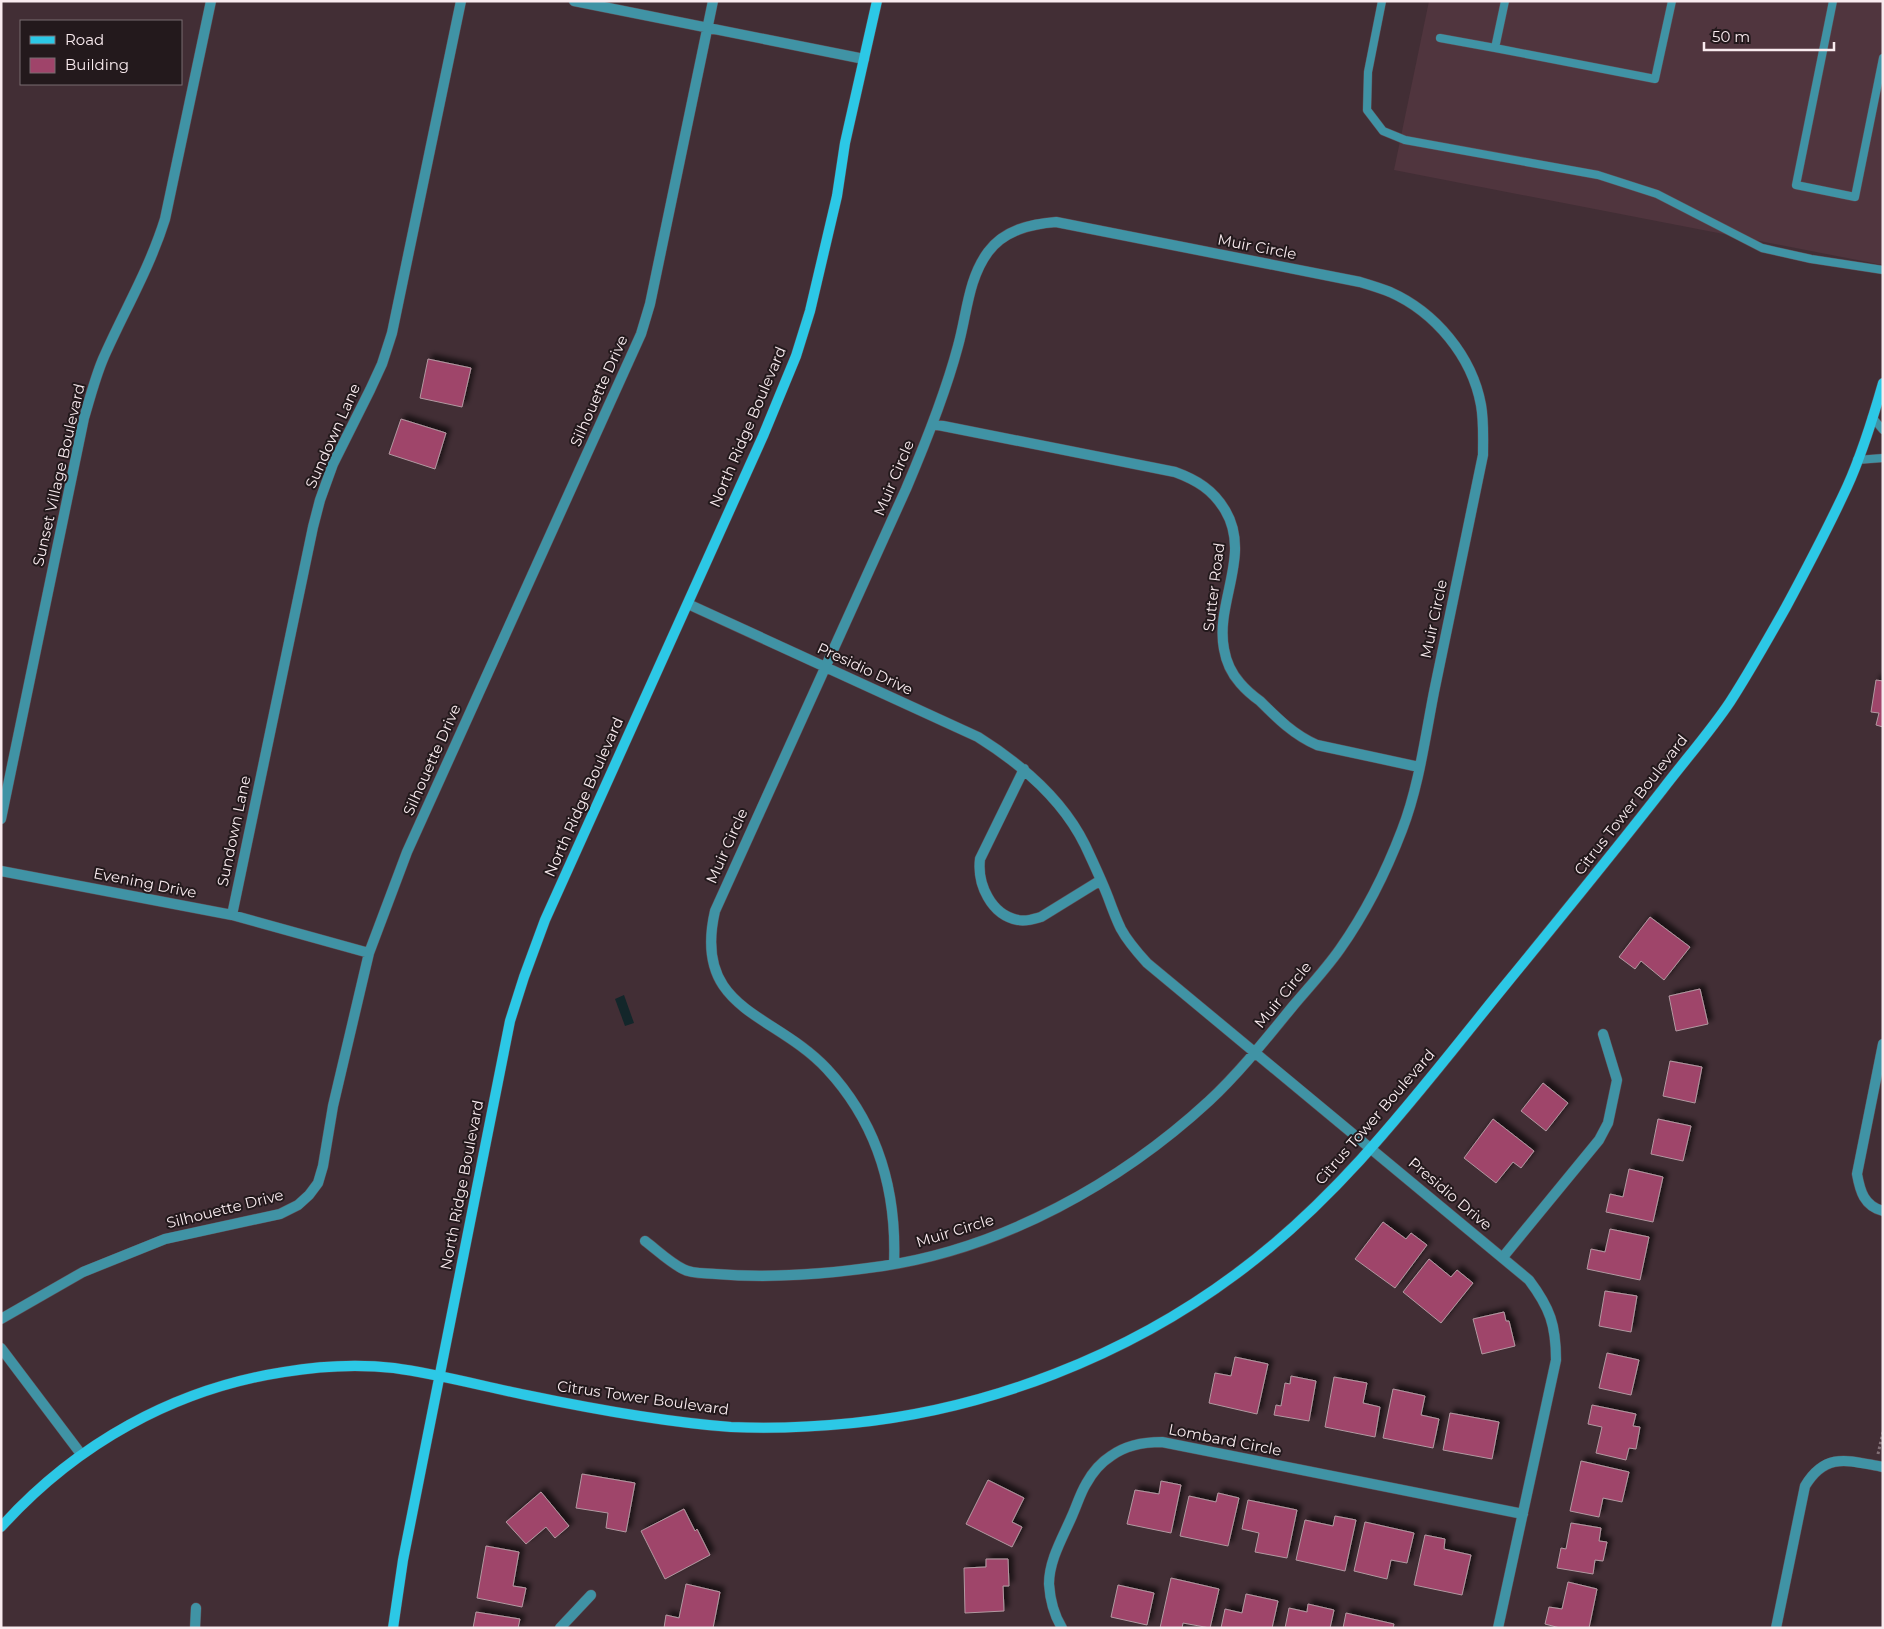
<svg xmlns="http://www.w3.org/2000/svg" width="1884" height="1629" viewBox="0 0 1884 1629" font-family="Montserrat,sans-serif">
  <style>
    .built { fill: #50353e }
    .water { fill: #13262a }
    .building { fill: #9f446a; stroke: #b299a1; filter: url(#shadow) }
    .lines { fill: none; stroke-linecap: round; stroke-linejoin: round }
    .lane-casing { stroke: #5f4c53; stroke-width: 9 }
    .street-casing { stroke: #5f4c53; stroke-width: 11 }
    .secondary-casing { stroke: #5f4c53; stroke-width: 11 }
    .path { stroke: #827076; stroke-width: 3; stroke-dasharray: 2.5 2.5; stroke-linecap: butt }
    .lane { stroke: #4093a5; stroke-width: 8 }
    .street { stroke: #4093a5; stroke-width: 10 }
    .secondary { stroke: #2cc8e6; stroke-width: 10 }
    .labels { text-anchor: middle; stroke-width: 4; stroke-linejoin: round; paint-order: stroke }
    .street-label { font-size: 15px; fill: #f9ebef; stroke: #23191c }
  </style>
  <defs>
    <filter id="shadow"><feDropShadow dx="4.5" dy="-4.5" stdDeviation="2.5" flood-color="#0009"/></filter>
  </defs>
  <rect width="100%" height="100%" fill="#422e35"/>
  <path class="built" d="M1429 1H1883V265L1394 170Z"/>
  <path class="water" d="M624 995 634 1023 625 1026 615 999Z"/>
  <path class="building" d="M428 359 471 368 462 407 420 398Z
    M401 419 446 433 435 469 389 454Z
    M1876 680 1883 681V727L1876 725 1879 713 1871 712Z
    M1650 917 1690 947 1664 980 1641 961 1635 969 1619 957Z
    M1700 989 1708 1024 1676 1031 1669 996Z
    M1670 1061 1702 1067 1695 1103 1663 1096Z
    M1543 1083 1568 1103 1546 1131 1521 1111Z
    M1493 1119 1534 1151 1521 1168 1513 1162 1496 1183 1464 1158Z
    M1658 1119 1691 1126 1683 1161 1651 1154Z
    M1629 1169 1663 1177 1653 1222 1606 1212 1610 1194 1623 1197Z
    M1383 1222 1406 1239 1411 1233 1427 1245 1395 1288 1355 1259Z
    M1610 1229 1649 1237 1640 1280 1587 1269 1591 1249 1605 1252Z
    M1429 1259 1451 1277 1457 1270 1473 1283 1441 1323 1403 1292Z
    M1605 1291 1637 1296 1631 1332 1599 1326Z
    M1504 1312 1506 1321H1509L1515 1346 1482 1354 1473 1319Z
    M1607 1353 1639 1360 1631 1395 1599 1388Z
    M1235 1357 1268 1364 1257 1414 1209 1403 1215 1373 1231 1376Z
    M1291 1376 1316 1381 1309 1421 1274 1415 1276 1405 1281 1406 1285 1383 1290 1384Z
    M1334 1377 1367 1383 1363 1403 1380 1407 1375 1437 1325 1427Z
    M1393 1389 1425 1396 1421 1415 1439 1419 1433 1448 1383 1438Z
    M1592 1405 1636 1414 1633 1426 1640 1427 1636 1449 1629 1448 1626 1460 1596 1453 1602 1427 1588 1424Z
    M1450 1413 1499 1422 1492 1459 1443 1450Z
    M1581 1461 1629 1472 1622 1502 1603 1498 1599 1517 1570 1511Z
    M582 1474 635 1483 626 1532 606 1528 608 1513 576 1508Z
    M988 1480 1024 1498 1012 1522 1022 1527 1012 1547 966 1524Z
    M1161 1481 1181 1485 1171 1533 1127 1524 1135 1490 1159 1494Z
    M541 1492 569 1526 555 1538 546 1527 526 1544 506 1522Z
    M1218 1493 1239 1498 1228 1546 1180 1536 1189 1496 1216 1502Z
    M1248 1500 1297 1510 1287 1558 1255 1552 1259 1533 1242 1529Z
    M684 1509 695 1531 697 1529 710 1555 665 1579 641 1531Z
    M1335 1516 1356 1520 1345 1571 1296 1560 1305 1520 1333 1526Z
    M1365 1522 1414 1533 1407 1563 1391 1560 1387 1579 1354 1571Z
    M1571 1523 1601 1528 1599 1541 1607 1542 1603 1561 1595 1560 1593 1574 1557 1568 1561 1548 1566 1549Z
    M1425 1535 1445 1539 1444 1549 1471 1555 1462 1595 1414 1585Z
    M486 1546 519 1552 513 1586 526 1588 522 1607 477 1598Z
    M986 1559H1008L1009 1586H1003L1004 1611 965 1613 964 1568 986 1567Z
    M1171 1578 1219 1589 1210 1628 1183 1623 1182 1628H1160Z
    M1568 1582 1597 1589 1589 1628H1560L1545 1624 1549 1607 1562 1609Z
    M686 1584 720 1592 713 1628H664L666 1615 679 1618Z
    M1118 1585 1154 1593 1147 1625 1111 1617Z
    M1246 1594 1278 1601 1272 1628H1221L1225 1609 1242 1613Z
    M1308 1604 1334 1610 1330 1628H1285L1289 1608 1307 1612Z
    M476 1612 520 1619 518 1628H473Z
    M1346 1613 1394 1624 1393 1628H1343Z"/>
  <g class="lines">
    <defs>
      <path id="lane" d="M1382 1 1368 72 1367 110 1383 131 1405 140 1598 175 1657 194 1762 248 1811 259 1883 270
        M1505 1 1495 48 1655 79 1672 1
        M1833 1 1796 185 1855 197 1883 58
        M1440 38 1495 48
        M1872 417 1883 430
        M1857 460 1883 458"/>
      <path id="street" d="M574 1 864 59
        M933 424 1175 472C1197 480 1213 490 1225 510 1252 555 1215 602 1224 649 1226 661 1232 674 1240 683 1246 690 1253 696 1260 701 1278 719 1294 735 1317 745L1419 767
        M688 604 978 737C1021 764 1062 798 1085 845 1093 862 1101 879 1108 897 1112 908 1116 919 1121 929 1128 942 1137 952 1147 963L1529 1280C1550 1308 1556 1325 1556 1360L1498 1628
        M1024 769 980 859C977 884 991 915 1018 920 1026 922 1034 919 1041 917L1101 880
        M1 819 84 418C90 398 95 378 103 359 124 311 149 270 165 219L211 1
        M1 871 232 915 369 953
        M232 915 313 527 320 500 333 464 370 390 382 364 392 333 461 1
        M1883 1044 1857 1174C1860 1191 1864 1206 1883 1211
        M645 1241C657 1250 669 1262 683 1269 691 1274 706 1273 716 1274 772 1279 827 1274 883 1266 1003 1248 1120 1183 1209 1101 1240 1072 1266 1039 1293 1006 1309 987 1326 969 1340 949 1366 912 1386 872 1402 830 1419 786 1425 738 1434 692 1451 613 1467 534 1483 455 1483 438 1484 422 1481 405 1472 356 1435 312 1390 292 1380 288 1370 285 1360 282L1056 222C1031 224 1004 230 988 252 968 279 967 314 958 346 945 395 926 442 906 489L715 911C692 1011 774 1012 827 1069 878 1124 897 1190 894 1264
        M1503 1257 1599 1140 1608 1123 1617 1080 1603 1034
        M1 1319 83 1272 165 1239 280 1214 298 1205 309 1195 318 1183 323 1166 333 1106 369 953 407 852 641 334 650 304 713 1
        M1 1348 81 1454
        M195 1628 196 1608
        M560 1628 591 1595
        M1062 1628C1054 1615 1050 1599 1049 1584 1049 1560 1063 1537 1072 1516 1077 1505 1080 1494 1086 1484 1092 1473 1100 1463 1111 1456 1126 1445 1144 1442 1162 1442L1523 1514
        M1776 1628 1805 1486C1826 1451 1849 1461 1883 1467"/>
      <path id="secondary" d="M1 1527C76 1444 174 1389 284 1372 320 1366 358 1364 394 1368 438 1374 482 1386 526 1395 593 1409 662 1422 731 1427 771 1429 813 1427 853 1423 989 1409 1126 1356 1236 1274 1342 1196 1420 1090 1502 989 1556 923 1610 857 1663 789 1685 760 1710 732 1730 702 1750 671 1768 639 1786 607 1807 568 1828 528 1847 487 1862 454 1873 418 1883 383
        M393 1628 403 1560 510 1021 524 977 545 920 763 436 796 356 810 311 837 196 845 143 877 1"/>
    </defs>
    <use href="#lane" class="lane-casing"/>
    <use href="#street" class="street-casing"/>
    <use href="#secondary" class="secondary-casing"/>
    <path class="path" d="M1878 1454 1883 1432"/>
    <use href="#lane" class="lane"/>
    <use href="#street" class="street"/>
    <use href="#secondary" class="secondary"/>
  </g>
  <g class="labels">
    <g class="street-label">
      <text transform="translate(1257 247) rotate(11)" y="5">Muir Circle</text>
      <text transform="translate(599 391) rotate(-66)" y="5">Silhouette Drive</text>
      <text transform="translate(748 427) rotate(-67)" y="5">North Ridge Boulevard</text>
      <text transform="translate(333 436) rotate(-66)" y="5">Sundown Lane</text>
      <text transform="translate(59 475) rotate(-77)" y="5">Sunset Village Boulevard</text>
      <text transform="translate(894 478) rotate(-67)" y="5">Muir Circle</text>
      <text transform="translate(1214 587) rotate(-83)" y="5">Sutter Road</text>
      <text transform="translate(1434 619) rotate(-78)" y="5">Muir Circle</text>
      <text transform="translate(865 669) rotate(25)" y="5">Presidio Drive</text>
      <text transform="translate(432 760) rotate(-66)" y="5">Silhouette Drive</text>
      <text transform="translate(584 797) rotate(-66)" y="5">North Ridge Boulevard</text>
      <text transform="translate(1631 805) rotate(-52)" y="5">Citrus Tower Boulevard</text>
      <text transform="translate(234 831) rotate(-78)" y="5">Sundown Lane</text>
      <text transform="translate(727 846) rotate(-66)" y="5">Muir Circle</text>
      <text transform="translate(145 883) rotate(11)" y="5">Evening Drive</text>
      <text transform="translate(1283 995) rotate(-51)" y="5">Muir Circle</text>
      <text transform="translate(1375 1117) rotate(-49)" y="5">Citrus Tower Boulevard</text>
      <text transform="translate(462 1185) rotate(-79)" y="5">North Ridge Boulevard</text>
      <text transform="translate(1450 1194) rotate(40)" y="5">Presidio Drive</text>
      <text transform="translate(225 1209) rotate(-14)" y="5">Silhouette Drive</text>
      <text transform="translate(955 1231) rotate(-17)" y="5">Muir Circle</text>
      <text transform="translate(643 1398) rotate(8)" y="5">Citrus Tower Boulevard</text>
      <text transform="translate(1225 1440) rotate(11)" y="5">Lombard Circle</text>
    </g>
  </g>
  <rect width="1884" height="1629" fill="none" stroke="#f9ebef" stroke-width="5"/>
  <rect x="20" y="20" width="162" height="65" fill="#23191c" stroke="#796d70"/>
  <rect x="30" y="36" width="25" height="8" fill="#2cc8e6" stroke="#796d70"/>
  <text x="65" y="45" font-size="15" fill="#f9ebef">Road</text>
  <rect x="30" y="58" width="25" height="15" fill="#9f446a" stroke="#796d70"/>
  <text x="65" y="70" font-size="15" fill="#f9ebef">Building</text>
  <path d="M1704 42v8h130v-8" fill="none" stroke="#f9ebef" stroke-width="2.5"/>
  <text x="1712" y="42" font-size="15" fill="#f9ebef" stroke="#23191c" stroke-width="4" paint-order="stroke">50 m</text>
</svg>
